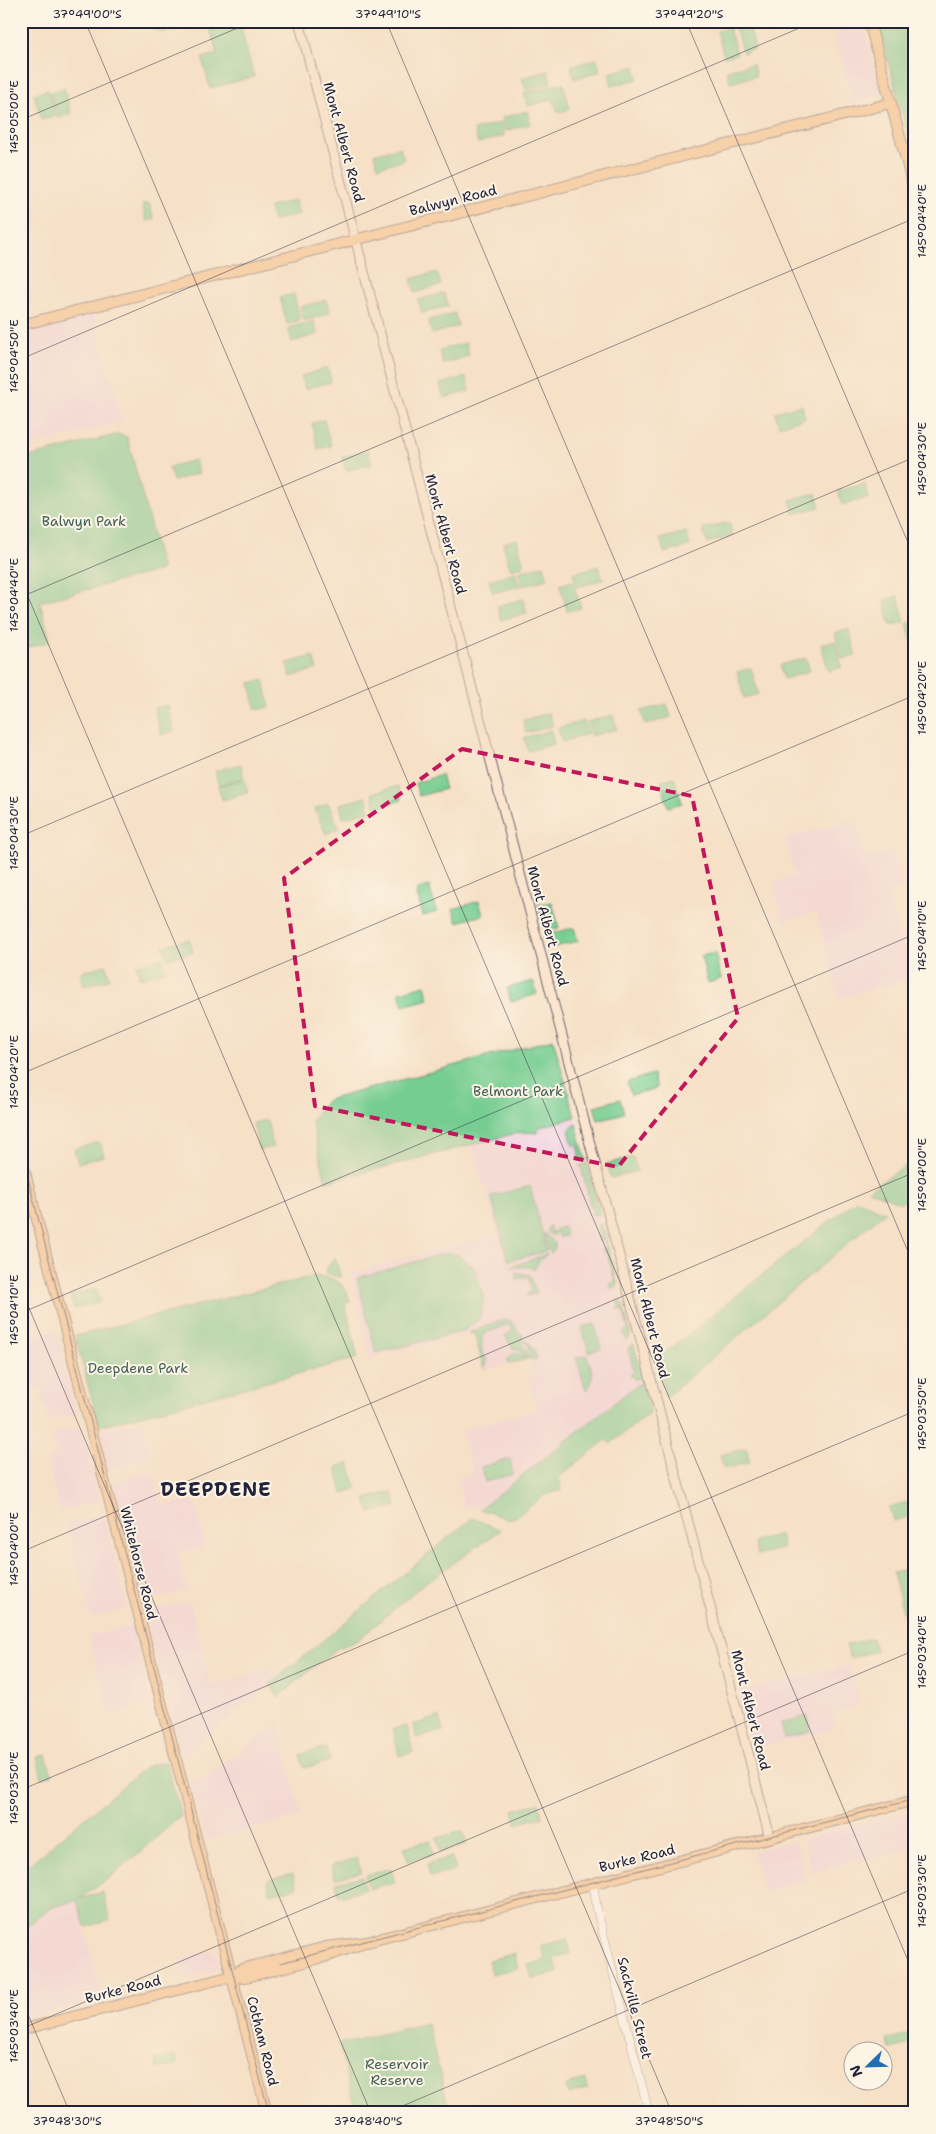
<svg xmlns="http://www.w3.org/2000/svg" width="936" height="2134" viewBox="0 0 936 2134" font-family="'Shantell Sans',sans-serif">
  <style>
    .built { fill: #f1d0e3 }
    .green { fill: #76cd92; stroke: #4c7866 }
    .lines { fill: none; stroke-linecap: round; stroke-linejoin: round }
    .tertiary-casing { stroke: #6c646c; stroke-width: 9 }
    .secondary-casing { stroke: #6c646c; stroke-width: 11 }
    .primary-casing { stroke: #6c646c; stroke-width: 12 }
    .tertiary { stroke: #fff; stroke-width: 8 }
    .secondary { stroke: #fbe5cf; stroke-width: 9 }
    .primary { stroke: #f6be87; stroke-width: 10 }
    .tram { stroke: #22223b; stroke-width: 1 }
    .marked { fill: none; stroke: #c2185b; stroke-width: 4; stroke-dasharray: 10 6; stroke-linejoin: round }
    .ticks { fill: none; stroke: #22223b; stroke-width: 1; stroke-opacity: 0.45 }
    .labels { text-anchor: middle; stroke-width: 4; stroke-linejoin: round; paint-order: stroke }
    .street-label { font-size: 14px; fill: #22223b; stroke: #fcf5e5 }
    .park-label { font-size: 14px; fill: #3f5e59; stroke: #fcf5e5 }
    .district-label { font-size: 19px; font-weight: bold; letter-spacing: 1px; fill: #22223b; stroke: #fcf5e5 }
    .neatline { fill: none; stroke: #22223b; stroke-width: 2 }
    .ticks-label { font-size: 12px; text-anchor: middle; fill: #22223b }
  </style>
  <rect width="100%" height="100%" fill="#fcf5e5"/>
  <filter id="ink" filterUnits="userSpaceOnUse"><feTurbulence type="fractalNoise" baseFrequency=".02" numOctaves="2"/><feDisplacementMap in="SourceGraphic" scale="10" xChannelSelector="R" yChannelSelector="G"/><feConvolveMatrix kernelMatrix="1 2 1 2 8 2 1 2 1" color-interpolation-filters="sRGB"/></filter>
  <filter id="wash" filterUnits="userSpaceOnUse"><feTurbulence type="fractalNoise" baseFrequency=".0096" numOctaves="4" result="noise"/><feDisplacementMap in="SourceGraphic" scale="20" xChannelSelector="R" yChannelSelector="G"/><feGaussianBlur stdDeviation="1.12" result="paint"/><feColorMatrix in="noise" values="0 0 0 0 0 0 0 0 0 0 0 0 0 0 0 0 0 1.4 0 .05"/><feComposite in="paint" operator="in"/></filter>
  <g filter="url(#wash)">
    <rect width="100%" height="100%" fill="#f6e0c6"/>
    <path class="built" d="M832 21H862L881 95 853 103Z
      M93 312 123 422 21 448V331Z
      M855 820 865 858 892 851 902 888 888 892 911 979 838 998 816 912 783 921 773 882 795 876 785 838Z
      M575 1117 643 1384H638L480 1509 469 1505 462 1506V1494L458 1478 473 1474 461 1430 536 1410 528 1373 534 1371 531 1358 484 1370 474 1333 370 1358 350 1273 497 1235 486 1186 482 1183 472 1145Z
      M56 1330 77 1414 48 1421 40 1389 29 1391 21 1361V1339Z
      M142 1420 151 1458 108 1469 98 1431Z
      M81 1427 100 1501 60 1511 46 1458 57 1455 51 1434Z
      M152 1472 161 1507 194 1499 205 1547 178 1554 187 1591 142 1602 112 1482Z
      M103 1515 127 1608 91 1618 66 1524Z
      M190 1601 211 1685 274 1668 277 1678 181 1758 144 1612Z
      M131 1626 152 1705 110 1716 89 1636Z
      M849 1665 860 1706 833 1713 836 1728 752 1749 738 1692Z
      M279 1723 301 1816 206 1840 190 1781 204 1777Z
      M901 1813 908 1819 915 1846 813 1873 803 1839Z
      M795 1841 807 1881 763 1892 752 1851Z
      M77 1900 103 1999 28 2018 21 1992V1931L50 1908Z
      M215 1950 219 1970 184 1979 179 1959Z"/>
    <path class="green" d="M143 21H207L164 33 144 25Z
      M208 21H239L254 77 210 88 202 58 217 54Z
      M877 21H915V145L911 146Z
      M748 23 755 49 743 53 735 27Z
      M729 28 737 54 724 57 717 31Z
      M597 59 600 72 574 79 571 66Z
      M753 64 756 76 730 83 727 70Z
      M635 66 638 79 612 86 609 73Z
      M548 71 551 83 526 90 522 78Z
      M563 83 570 109 558 113 553 99 527 106 524 93Z
      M64 88 71 114 58 118 50 92Z
      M48 90 55 116 41 120 34 94Z
      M527 111 531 124 505 131 501 118Z
      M500 123 504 136 478 143 474 130Z
      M400 147 404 160 378 167 374 154Z
      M295 200 299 214 273 221 269 207Z
      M149 203 154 219 146 221 142 204Z
      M437 272 441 285 415 293 411 279Z
      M444 293 448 306 422 313 418 300Z
      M294 294 300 320 287 324 280 297Z
      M326 300 330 313 304 321 300 307Z
      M455 313 458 326 432 334 428 320Z
      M314 321 318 334 292 342 288 328Z
      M466 343 469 356 443 364 439 350Z
      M328 368 331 382 305 389 301 376Z
      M466 377 470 391 444 398 440 384Z
      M802 405 805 418 779 426 775 412Z
      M324 420 331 446 318 449 312 423Z
      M119 434 127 437 162 570 40 602 50 641 21 650V459Z
      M368 450 372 464 346 471 342 457Z
      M195 460 199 473 173 481 169 467Z
      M865 484 868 498 842 505 838 491Z
      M816 493 820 507 794 514 790 500Z
      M729 522 733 536 707 543 703 529Z
      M686 532 690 546 664 553 660 539Z
      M517 539 524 566 510 569 503 543Z
      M544 565 548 579 522 586 518 572Z
      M599 566 603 580 577 587 573 573Z
      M515 572 519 586 493 593 489 580Z
      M573 581 581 608 567 611 560 585Z
      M898 596 905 622 891 626 884 600Z
      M523 599 527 613 501 620 497 606Z
      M915 621V650H914L907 624Z
      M849 629 856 656 842 659 835 633Z
      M835 641 842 667 828 671 821 644Z
      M313 656 317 669 291 677 287 663Z
      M806 658 810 671 784 679 780 665Z
      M751 668 758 694 744 698 737 672Z
      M264 680 270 707 256 710 250 683Z
      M667 704 671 717 645 725 641 711Z
      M168 705 174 731 161 735 154 708Z
      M549 713 553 726 526 733 523 720Z
      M613 715 617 729 591 736 587 722Z
      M584 721 588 734 562 742 558 728Z
      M551 730 554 744 528 751 524 738Z
      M241 764 244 778 218 785 215 771Z
      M441 775 445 789 419 796 415 783Z
      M674 777 682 803 668 807 661 781Z
      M244 779 248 793 222 800 218 786Z
      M398 786 402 800 376 807 372 793Z
      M366 797 370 811 343 818 340 804Z
      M328 803 339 828 326 834 315 809Z
      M429 886 437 912 423 916 416 890Z
      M479 901 483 915 457 922 453 909Z
      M552 902 559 928 545 931 538 905Z
      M574 928 578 941 551 948 548 934Z
      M189 939 193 952 167 959 163 946Z
      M715 953 721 979 708 983 701 956Z
      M162 957 166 971 140 978 136 965Z
      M106 965 110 979 84 986 80 972Z
      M533 981 537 994 511 1002 507 988Z
      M425 985 429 999 403 1006 399 992Z
      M553 1039 575 1117 537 1128 538 1133 521 1132 326 1182 311 1121 327 1100Z
      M653 1074 657 1088 631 1095 627 1082Z
      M620 1099 624 1113 598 1120 594 1106Z
      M267 1120 273 1147 259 1150 253 1123Z
      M576 1124 586 1161 579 1160V1148L576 1143 573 1146 569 1130Z
      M100 1142 104 1156 78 1163 74 1149Z
      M633 1157 637 1171 611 1178 607 1164Z
      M915 1160V1193L901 1203 868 1190Z
      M587 1163 600 1214 593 1215 581 1166H579Z
      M530 1186 547 1251 508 1261 491 1196Z
      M856 1200 885 1212 666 1397 656 1360Z
      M602 1224 618 1286 611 1288 610 1284 615 1282 608 1256 602 1250 606 1248 604 1240 599 1241 597 1226Z
      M549 1225 552 1233 555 1232 556 1229 564 1227 566 1236 559 1237 558 1232 553 1236 549 1234 547 1230Z
      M544 1233 555 1243V1248L550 1253Z
      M446 1253 458 1255 474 1267 484 1298 480 1318 464 1331 376 1353 357 1278Z
      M547 1254 538 1262 534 1270 529 1267H511Z
      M335 1257 341 1278 324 1272Z
      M516 1272 530 1275 537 1293 527 1296V1294L532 1292 528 1277 517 1279Z
      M314 1276C334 1277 345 1281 350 1302L345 1303 358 1358 99 1426 75 1336Z
      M96 1289 100 1302 74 1309 70 1296Z
      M618 1300 622 1301 631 1336 626 1341 624 1333 628 1328 622 1308 619 1311Z
      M502 1320C513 1319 515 1324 518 1332L523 1335 521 1343 527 1352 526 1355 524 1356 517 1348 513 1349 505 1335 512 1332 510 1324 501 1327Z
      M500 1321 499 1328 483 1334C482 1343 479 1352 487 1359L484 1369 474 1333 470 1334V1332Z
      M595 1324 601 1349 589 1352 582 1327Z
      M525 1339 534 1349 537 1359 532 1360 531 1358 508 1364V1358L516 1352 523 1357 530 1356 528 1344 524 1342Z
      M634 1344 642 1378 634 1379 630 1375 634 1371 628 1348Z
      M587 1355C591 1367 597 1381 586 1390L576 1358Z
      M638 1384H643L650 1413 610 1444 606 1440 559 1477 562 1490 545 1495 516 1517 507 1519 480 1509Z
      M746 1448 750 1462 724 1469 720 1455Z
      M510 1459 513 1474 485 1482 481 1467Z
      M349 1463 357 1489 343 1493 336 1467Z
      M392 1492 396 1506 370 1513 366 1499Z
      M915 1500V1515L893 1521 889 1507Z
      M472 1518 501 1530 422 1585 358 1640 336 1649 278 1697 270 1684Z
      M780 1534 783 1548 757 1555 754 1541Z
      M915 1568V1658L893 1573Z
      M872 1638 876 1651 850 1658 846 1645Z
      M808 1716 811 1731 784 1738 781 1723Z
      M439 1717 443 1731 416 1738 413 1725Z
      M407 1726 413 1752 399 1756 393 1729Z
      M326 1747 330 1761 304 1768 300 1755Z
      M46 1755 52 1775 42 1778 37 1757Z
      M166 1761 181 1816 112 1876 79 1899 103 1892 110 1920 85 1927 77 1900 50 1908 21 1931V1871L147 1766Z
      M539 1803 542 1817 516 1824 513 1810Z
      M463 1831 467 1844 441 1852 437 1838Z
      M430 1840 434 1854 408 1861 404 1847Z
      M452 1857 456 1870 430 1877 427 1864Z
      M357 1858 361 1872 335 1879 331 1866Z
      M391 1868 395 1882 369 1889 365 1875Z
      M293 1873 297 1887 270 1894 267 1880Z
      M362 1876 365 1889 339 1896 336 1883Z
      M567 1939 571 1953 554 1958 558 1972 532 1979 528 1965 545 1960 541 1946Z
      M514 1954 518 1968 492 1974 488 1960Z
      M427 2023 450 2113H356L339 2044Z
      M908 2034 910 2044 890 2049 887 2040Z
      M175 2055 178 2064 157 2069 155 2060Z
      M586 2080 588 2089 568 2095 566 2085Z"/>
  </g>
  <g filter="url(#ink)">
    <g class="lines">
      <defs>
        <path id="tertiary" d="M593 1883 597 1909 649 2113"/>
        <path id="secondary" d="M299 21 770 1838"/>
        <path id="primary" d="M869 21 915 193
          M21 325 891 103
          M21 1157 267 2113
          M911 1802 915 1817
          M232 1976 246 1977 328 1956 358 1945
          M21 2030 232 1976 242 1969 326 1947 367 1942 915 1800"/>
      </defs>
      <use href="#tertiary" class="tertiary-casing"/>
      <use href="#secondary" class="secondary-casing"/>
      <use href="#primary" class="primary-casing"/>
      <use href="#tertiary" class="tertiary"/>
      <use href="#secondary" class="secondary"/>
      <use href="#primary" class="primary"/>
      <path class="tram" d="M21 1151 269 2113
        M280 1963 915 1799"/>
    </g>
  </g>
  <path d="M0 0H936V2134H0ZM462 749 692 796 738 1018 618 1167 315 1106 284 878Z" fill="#f6e0c6" fill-opacity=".55" fill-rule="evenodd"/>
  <path class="marked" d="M462 749 692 796 738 1018 618 1167 315 1106 284 878Z"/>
  <path class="ticks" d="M85 21 915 1977M386 21 915 1268M686 21 915 559M21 120 254 21M21 359 816 21M21 580 672 2113M21 597 915 218M21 836 915 457M21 1074 915 695M21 1289 371 2113M21 1313 915 934M21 1552 915 1172M21 1790 915 1411M21 1998 70 2113M21 2029 915 1650M386 2113 915 1888"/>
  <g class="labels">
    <g class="street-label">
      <text transform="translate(344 142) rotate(75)" y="5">Mont Albert Road</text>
      <text transform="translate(453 200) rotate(-14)" y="5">Balwyn Road</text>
      <text transform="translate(446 534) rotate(75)" y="5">Mont Albert Road</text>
      <text transform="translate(548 926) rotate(75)" y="5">Mont Albert Road</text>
      <text transform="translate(650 1318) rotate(76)" y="5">Mont Albert Road</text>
      <text transform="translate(139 1563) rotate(76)" y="5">Whitehorse Road</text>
      <text transform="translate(751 1710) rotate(76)" y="5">Mont Albert Road</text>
      <text transform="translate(637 1858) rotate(-14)" y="5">Burke Road</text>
      <text transform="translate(123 1989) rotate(-14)" y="5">Burke Road</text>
      <text transform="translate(635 2008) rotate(76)" y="5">Sackville Street</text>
      <text transform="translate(263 2041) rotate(76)" y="5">Cotham Road</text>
    </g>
    <g class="park-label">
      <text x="84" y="526">Balwyn Park</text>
      <text x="518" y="1096">Belmont Park</text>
      <text x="138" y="1373">Deepdene Park</text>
      <text x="397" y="2069">Reservoir<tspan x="397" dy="16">Reserve</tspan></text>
    </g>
    <g class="district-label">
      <text x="216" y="1496">DEEPDENE</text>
    </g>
  </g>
  <rect width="936" height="2134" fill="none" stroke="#fcf5e5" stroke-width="55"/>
  <g transform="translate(868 2066) rotate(247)"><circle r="24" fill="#fcf5e5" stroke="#a5a1a1"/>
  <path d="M0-4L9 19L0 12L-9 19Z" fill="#1f6fb2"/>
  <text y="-8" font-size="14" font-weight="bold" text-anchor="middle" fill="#22223b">N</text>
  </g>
  <rect x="28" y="28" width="880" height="2078" class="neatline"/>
  <g class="ticks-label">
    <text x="87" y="18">37°49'00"S</text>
    <text x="388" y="18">37°49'10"S</text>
    <text x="689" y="18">37°49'20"S</text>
    <text transform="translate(14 117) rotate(-90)" y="4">145°05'00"E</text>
    <text transform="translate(922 221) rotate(-90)" y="4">145°04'40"E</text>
    <text transform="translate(14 356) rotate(-90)" y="4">145°04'50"E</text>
    <text transform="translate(922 459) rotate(-90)" y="4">145°04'30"E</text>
    <text transform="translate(14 595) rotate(-90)" y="4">145°04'40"E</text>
    <text transform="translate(922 698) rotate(-90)" y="4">145°04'20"E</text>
    <text transform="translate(14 833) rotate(-90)" y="4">145°04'30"E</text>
    <text transform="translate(922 936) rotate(-90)" y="4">145°04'10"E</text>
    <text transform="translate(14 1072) rotate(-90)" y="4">145°04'20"E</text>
    <text transform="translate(922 1175) rotate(-90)" y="4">145°04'00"E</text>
    <text transform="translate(14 1310) rotate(-90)" y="4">145°04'10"E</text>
    <text transform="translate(922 1414) rotate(-90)" y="4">145°03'50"E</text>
    <text transform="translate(14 1549) rotate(-90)" y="4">145°04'00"E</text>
    <text transform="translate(922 1652) rotate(-90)" y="4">145°03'40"E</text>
    <text transform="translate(14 1788) rotate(-90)" y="4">145°03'50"E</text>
    <text transform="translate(922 1891) rotate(-90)" y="4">145°03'30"E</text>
    <text transform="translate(14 2026) rotate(-90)" y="4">145°03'40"E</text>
    <text x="67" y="2125">37°48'30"S</text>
    <text x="368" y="2125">37°48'40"S</text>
    <text x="669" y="2125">37°48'50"S</text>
  </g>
</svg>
